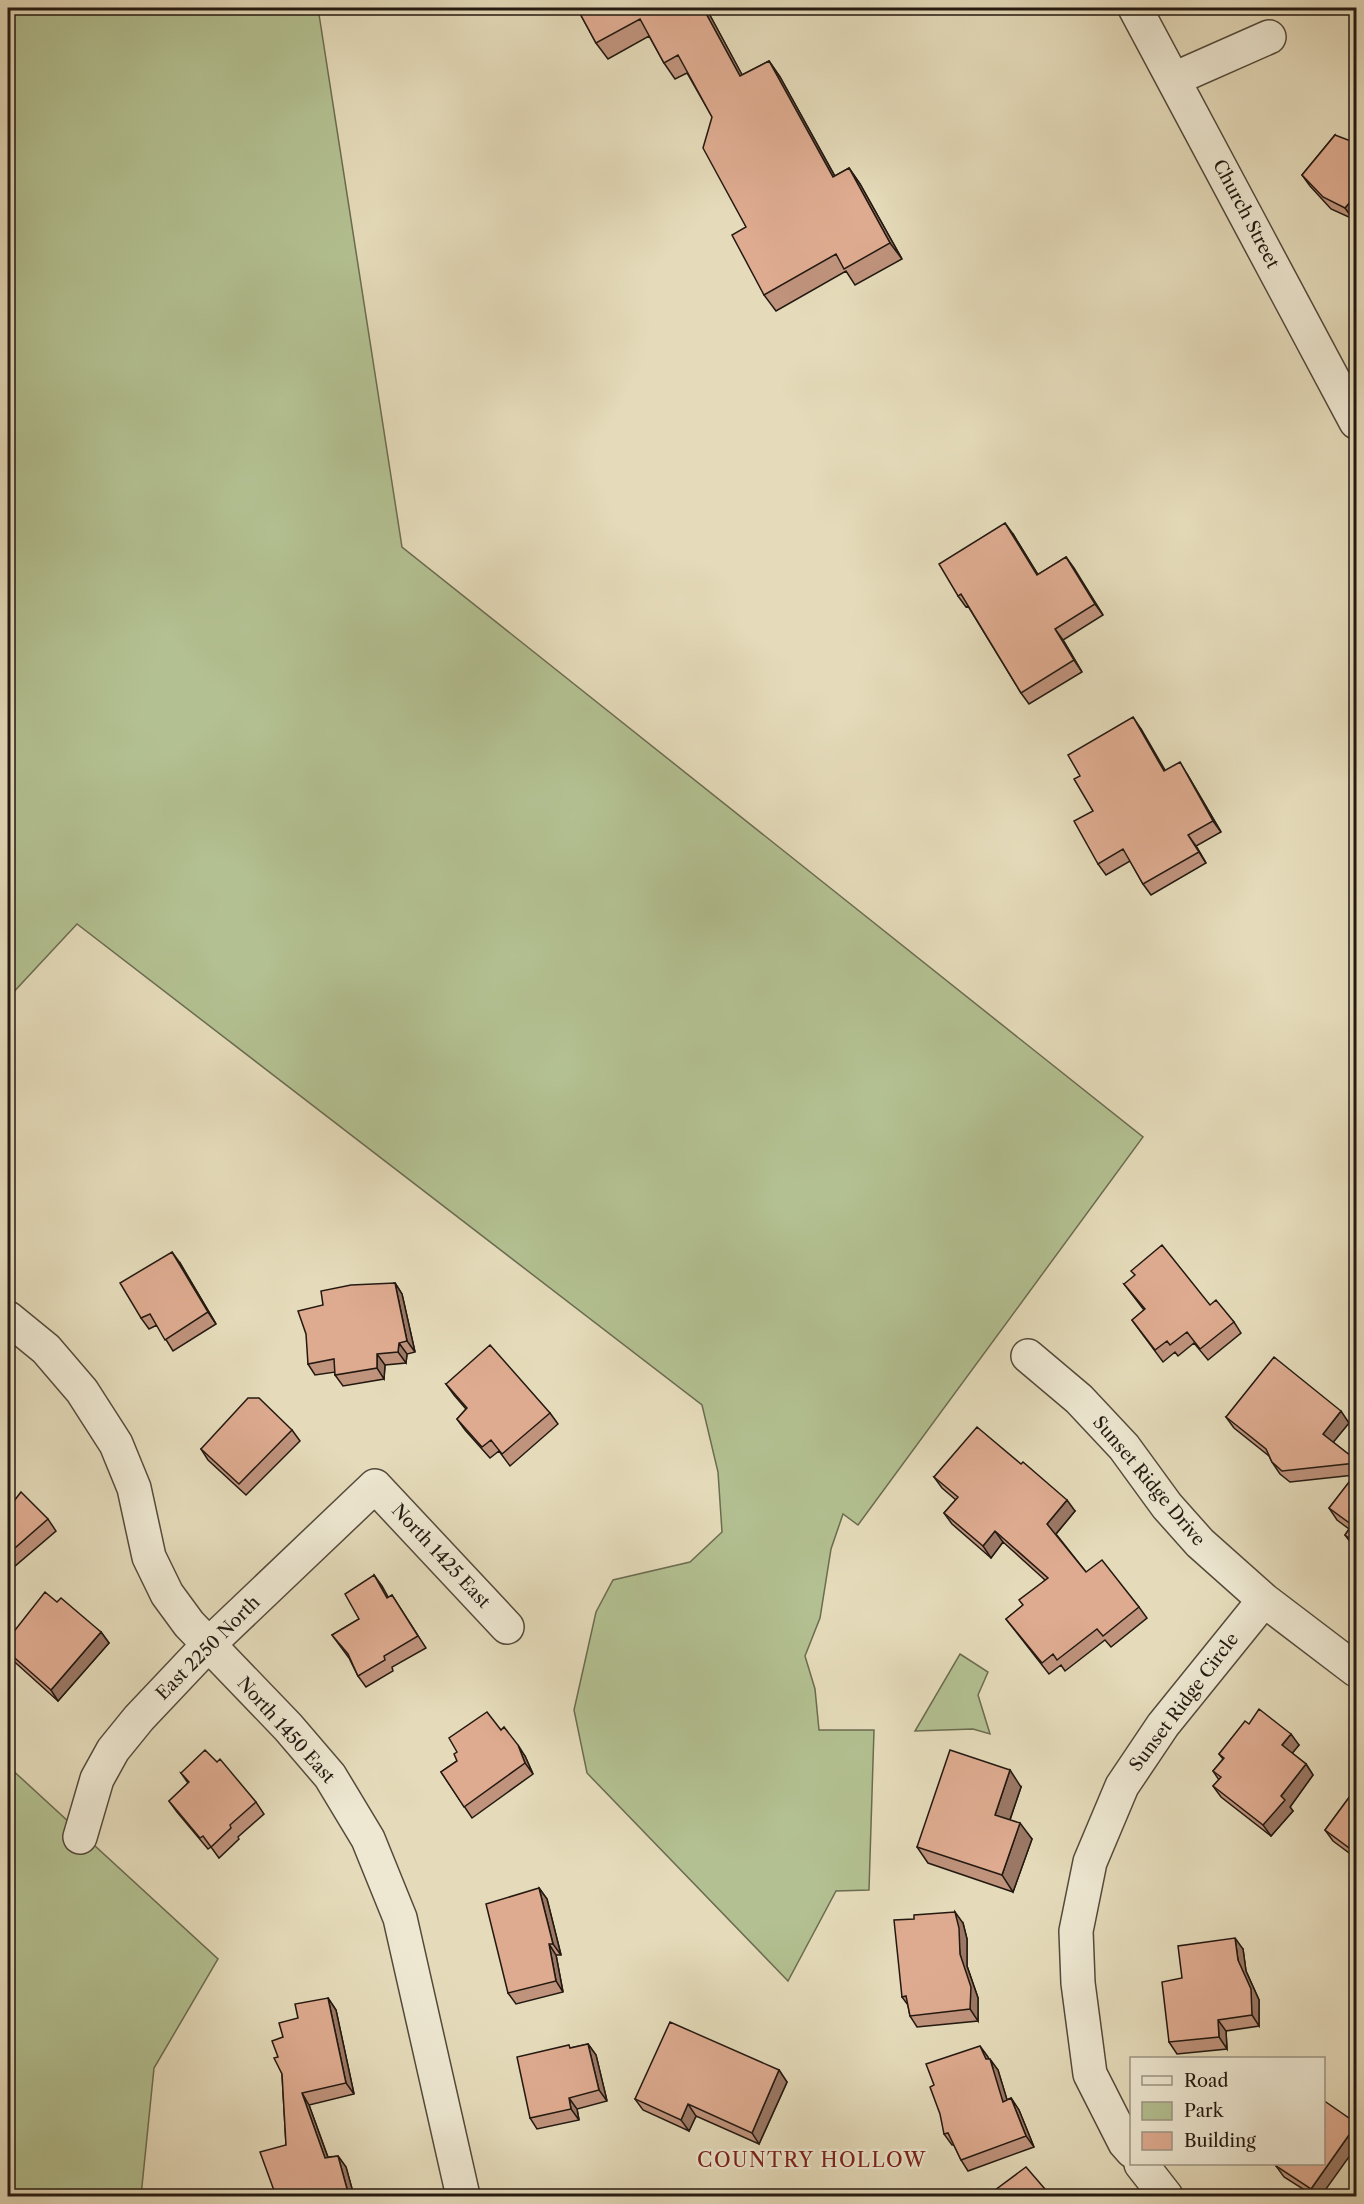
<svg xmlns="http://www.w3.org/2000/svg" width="1364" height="2204" viewBox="0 0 1364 2204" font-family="'Libre Caslon Text',serif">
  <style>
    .green { fill: #b3c091; stroke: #6b6c51; stroke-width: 1.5 }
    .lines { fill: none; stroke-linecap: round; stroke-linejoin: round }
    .minor-casing { stroke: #544a3b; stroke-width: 36 }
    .minor { stroke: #eee8d2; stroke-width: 33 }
    .wall { fill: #bf937c; stroke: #231911; stroke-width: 1.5 }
    .shaded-wall { fill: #9b7865; stroke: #231911; stroke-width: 1.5 }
    .building { fill: #deab90; stroke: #231911; stroke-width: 1.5 }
    .labels { text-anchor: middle; stroke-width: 4.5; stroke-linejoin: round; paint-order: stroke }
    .street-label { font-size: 18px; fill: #231911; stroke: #eee8d2 }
    .neighbourhood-label { font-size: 20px; letter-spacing: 1.5px; fill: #7a1f14; stroke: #eee8d2 }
  </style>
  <rect width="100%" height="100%" fill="#e5dbba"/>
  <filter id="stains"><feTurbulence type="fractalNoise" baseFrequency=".00333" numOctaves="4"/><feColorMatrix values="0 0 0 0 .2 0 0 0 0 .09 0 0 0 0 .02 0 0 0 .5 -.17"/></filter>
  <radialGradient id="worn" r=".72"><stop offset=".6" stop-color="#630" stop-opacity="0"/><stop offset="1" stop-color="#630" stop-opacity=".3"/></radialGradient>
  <path class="green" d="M8 8H318L402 547 1143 1137 858 1525 843 1514 831 1549 820 1618 805 1656 815 1689 819 1730H874L869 1890 836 1891 788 1981 587 1773 574 1710 596 1612 613 1580 690 1562 722 1532 718 1472 702 1405 77 924 8 998Z
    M960 1654 988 1672 978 1695 990 1734 973 1729 915 1731Z
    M8 1766 218 1959 154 2068 141 2196H8Z"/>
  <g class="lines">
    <defs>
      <path id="minor" d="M1135 8 1356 422
        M1174 79 1269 37
        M8 1318 46 1349 82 1391 116 1444 134 1488 149 1557 167 1594 189 1624 288 1727 330 1776 368 1839 400 1918 463 2196
        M1028 1356 1079 1399 1124 1447 1167 1506 1200 1543 1264 1600 1356 1670
        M80 1837 97 1779 113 1750 139 1718 208 1645 375 1486 507 1627
        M1132 2151 1125 2143 1090 2074 1078 1983 1076 1931 1090 1862 1122 1786 1163 1725 1264 1600
        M1141 2164 1166 2196"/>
    </defs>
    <use href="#minor" class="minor-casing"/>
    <use href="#minor" class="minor"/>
  </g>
  <path class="wall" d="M577 8H706L742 75 769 61 780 77 835 176 849 168 860 184 902 259 855 285 846 271 776 311 764 295 746 227 712 117 687 73 675 79 664 63 649 36 608 59 596 43Z
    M1335 135 1353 219 1331 209 1310 186 1302 175Z
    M1013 534 1038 575 1066 557 1103 615 1063 640 1082 672 1029 704 1021 693 968 606 966 607 958 596Z
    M1141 729 1165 771 1187 774 1221 832 1196 846 1206 863 1151 895 1143 884 1130 861 1106 875 1098 864 1093 811 1080 776Z
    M180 1263 216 1324 173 1351 157 1325 149 1329 141 1318Z
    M395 1283 402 1294 415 1352 407 1354 406 1363 385 1365 384 1379 343 1386 335 1375V1372L315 1375 308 1364 323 1305Z
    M1124 1284 1210 1305 1234 1322 1241 1333 1208 1360 1194 1343 1178 1356 1175 1352 1163 1362 1132 1320 1144 1310Z
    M446 1384 550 1413 558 1424 510 1466 499 1451 490 1458 465 1430 457 1419 466 1409 454 1395Z
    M1226 1417 1349 1423 1333 1442 1356 1460V1548L1353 1546 1345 1535 1349 1529 1337 1520 1329 1508 1355 1475 1290 1482 1280 1474 1272 1462 1269 1456 1234 1428Z
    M292 1430 300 1441 246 1495 208 1460 201 1449Z
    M934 1477 1075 1511 1056 1534 1086 1572 1139 1607 1147 1618 1111 1647 1105 1640 1065 1671 1061 1665 1049 1674 1006 1619 1022 1606 1045 1580 1003 1542 991 1558 952 1524 944 1513 956 1500 942 1488Z
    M8 1495 14 1501 48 1519 56 1531 8 1572Z
    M374 1575 388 1598 392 1595 426 1648 392 1667 393 1671 366 1687 358 1676 349 1658 332 1635 359 1619Z
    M57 1602 101 1632 109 1643 58 1701 8 1656V1639Z
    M1249 1724 1299 1745 1292 1753 1306 1764 1313 1775 1290 1807 1293 1811 1271 1836 1221 1797 1213 1786 1219 1780 1213 1771 1223 1759 1219 1754Z
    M501 1730 525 1756 533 1774 472 1818 441 1772Z
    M181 1773 256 1802 264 1814 238 1837 239 1839 219 1858 211 1847 208 1849 177 1812 169 1801 188 1783Z
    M1021 1787 1010 1820 1032 1839 1013 1892 928 1863 917 1847Z
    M1356 1788V1858L1333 1841 1325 1830Z
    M539 1888 547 1899 561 1955H556L563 1992 516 2004 508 1993Z
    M963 1923 967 1939V1966L978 1998V2021L917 2027 910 2016 908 2005 902 1997Z
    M1243 1949 1246 1971 1259 2000V2026L1226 2031 1227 2049 1177 2054 1169 2042 1182 1978Z
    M328 1998 336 2010 354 2094 309 2105 328 2157 338 2156 346 2167 354 2196H276L286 2145 282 2074 278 2057 283 2037 298 2018Z
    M588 2044 596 2055 607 2101 577 2109 579 2120 537 2129 530 2118 571 2048Z
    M989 2059 998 2070 1007 2100 1011 2098 1019 2110 1034 2147 968 2171 961 2160 954 2145H952L944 2134Z
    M779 2070 787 2082 759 2144 696 2116 689 2131 643 2110 635 2099Z
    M1278 2163 1321 2196H1314L1284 2177 1276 2166Z"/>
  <path class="shaded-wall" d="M703 8H706L752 93 740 76Z
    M769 61 780 77 844 193 833 177Z
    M849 168 860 184 902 259 890 243Z
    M1356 195V215L1353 219 1345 208Z
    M1005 523 1013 534 1045 586 1037 575Z
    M1066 557 1074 568 1103 615 1095 604Z
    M1055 629 1063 640 1082 672 1074 660Z
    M1133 717 1141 729 1172 782 1164 771Z
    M1180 762 1187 774 1221 832 1213 821Z
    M1188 835 1196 846 1206 863 1199 852Z
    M172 1252 180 1263 216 1324 208 1312Z
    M395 1283 402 1294 415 1352 407 1341Z
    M399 1343 407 1354 406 1363 398 1352Z
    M377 1354 385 1365 384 1379 377 1368Z
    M1341 1411 1349 1423 1331 1445 1323 1434Z
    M1067 1500 1075 1511 1055 1535 1047 1524Z
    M995 1531 1003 1542 991 1558 983 1546Z
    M374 1575 382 1586 395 1609 387 1598Z
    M101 1632 109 1643 58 1701 51 1690Z
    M1291 1734 1299 1745 1290 1756 1282 1745Z
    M518 1745 525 1756 533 1774 525 1763Z
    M1306 1764 1313 1775 1290 1807 1293 1811 1271 1836 1263 1825 1281 1796Z
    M1010 1770 1021 1787 1006 1831 995 1815Z
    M1020 1823 1032 1839 1013 1892 1002 1875Z
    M539 1888 547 1899 561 1955 553 1944Z
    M955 1912 963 1923 967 1939V1966L978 1998V2021L970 2009 960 1954Z
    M1235 1938 1243 1949 1246 1971 1259 2000V2026L1252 2015 1238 1960Z
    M549 1944 556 1955 563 1992 556 1981Z
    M328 1998 336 2010 354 2094 346 2083Z
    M1218 2020 1226 2031 1227 2049 1219 2037Z
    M588 2044 596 2055 607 2101 599 2090Z
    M980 2046 988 2057 993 2068 990 2059 998 2070 1011 2113 1003 2102Z
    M779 2070 787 2082 759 2144 752 2133Z
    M302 2093 309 2105 332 2169 325 2158Z
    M569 2098 577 2109 579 2120 571 2109Z
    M1011 2098 1019 2110 1034 2147 1026 2136Z
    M688 2104 696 2116 689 2131 681 2120Z
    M1356 2125V2147L1321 2196H1317L1311 2189Z
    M338 2156 346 2167 354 2196H349Z"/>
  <path class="building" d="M577 8H703L740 76 769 61 833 177 849 168 890 243 844 269 836 254 764 295 732 235 746 227 703 148 712 117 678 55 664 63 640 19 596 43Z
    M1335 135 1356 143V195L1345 208 1323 197 1302 175Z
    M1005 523 1037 575 1066 557 1095 604 1055 629 1074 660 1021 693 961 594 958 596 939 564Z
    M1133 717 1164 771 1180 762 1213 821 1188 835 1199 852 1143 884 1123 849 1098 864 1074 821 1093 811 1074 779 1080 776 1068 755Z
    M1162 1245 1210 1305 1216 1300 1234 1322 1200 1349 1187 1332 1170 1345 1167 1341 1155 1350 1132 1320 1145 1309 1124 1284 1135 1275 1131 1271Z
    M172 1252 208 1312 165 1340 150 1314 141 1318 120 1283Z
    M395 1283 407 1341 399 1343 398 1352 377 1354V1368L335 1375 334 1359 308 1364 306 1334 298 1311 323 1305 321 1291 351 1285Z
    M490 1345 550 1413 502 1454 491 1440 482 1447 457 1419 467 1408 446 1384Z
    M1274 1357 1341 1411 1323 1434 1356 1460V1463L1282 1471 1272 1462 1266 1449 1226 1417Z
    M248 1398H259L292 1430 239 1484 201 1449Z
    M977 1427 1021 1464 1023 1462 1067 1500 1047 1524 1086 1572 1102 1560 1139 1607 1103 1636 1097 1629 1057 1660 1053 1654 1042 1663 1006 1619 1023 1605 1019 1600 1048 1578 995 1531 983 1546 944 1513 958 1497 934 1477Z
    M1356 1473V1543L1345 1535 1352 1525 1329 1508Z
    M21 1492 48 1519 8 1554V1495L14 1501Z
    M374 1575 387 1598 392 1595 418 1636 384 1656 385 1660 358 1676 348 1654 332 1635 359 1619 345 1594Z
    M45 1592 57 1602 61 1598 101 1632 51 1690 8 1652V1639Z
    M1259 1709 1291 1734 1282 1745 1306 1764 1281 1796 1285 1800 1263 1825 1213 1786 1221 1777 1213 1771 1224 1758 1219 1754 1245 1721 1249 1724Z
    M487 1712 501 1730 504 1727 518 1745 525 1763 464 1807 441 1772 457 1761 454 1754 457 1752 449 1738Z
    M205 1750 217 1762 220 1759 256 1802 230 1825 231 1828 211 1847 203 1836 200 1838 169 1801 189 1782 181 1773Z
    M950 1750 1010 1770 995 1815 1020 1823 1002 1875 917 1847Z
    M1356 1788V1853L1325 1830Z
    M539 1888 553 1944H549L556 1981 508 1993 486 1904Z
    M955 1912 959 1928 960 1954 971 1987 970 2009 910 2016 906 1996 902 1997 894 1920 914 1919V1915Z
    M1235 1938 1238 1960 1251 1989 1252 2015 1218 2020 1219 2037 1169 2042 1162 1982 1182 1978 1178 1946Z
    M328 1998 346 2083 302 2093 325 2158 338 2156 349 2196H276L260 2152 286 2145 282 2074 274 2058 278 2057 272 2041 283 2037 279 2023 298 2018 295 2004Z
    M670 2022 779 2070 752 2133 688 2104 681 2120 635 2099Z
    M588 2044 599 2090 569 2098 571 2109 530 2118 517 2057 569 2045 570 2048Z
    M980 2046 986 2059H990L1003 2102 1011 2098 1026 2136 961 2160 948 2133 944 2134 940 2114 930 2087 934 2085 926 2064Z
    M1323 2100 1356 2123V2125L1311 2189 1276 2166 1278 2163H1323Z
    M1026 2167 1051 2196H987Z"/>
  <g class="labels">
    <g class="street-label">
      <text transform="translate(1246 214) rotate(62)" y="6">Church Street</text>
      <text transform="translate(1149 1481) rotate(50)" y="6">Sunset Ridge Drive</text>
      <text transform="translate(441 1556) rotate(47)" y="6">North 1425 East</text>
      <text transform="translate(208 1648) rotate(-45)" y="6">East 2250 North</text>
      <text transform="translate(1184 1702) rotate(-53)" y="6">Sunset Ridge Circle</text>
      <text transform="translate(286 1730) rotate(48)" y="6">North 1450 East</text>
    </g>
    <g class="neighbourhood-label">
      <text x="812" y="2167">COUNTRY HOLLOW</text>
    </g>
  </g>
  <rect width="1364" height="2204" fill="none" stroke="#e5dbba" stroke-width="30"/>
  <rect x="9" y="9" width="1346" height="2186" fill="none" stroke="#231911" stroke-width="3"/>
  <rect x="15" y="15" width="1334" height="2174" fill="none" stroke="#231911" stroke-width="1.5"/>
  <rect x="1130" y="2057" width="195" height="108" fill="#eee8d2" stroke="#9d9585" stroke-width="1.5"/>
  <rect x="1142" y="2076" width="30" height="9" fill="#eee8d2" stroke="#9d9585" stroke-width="1.5"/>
  <text x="1184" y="2087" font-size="18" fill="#231911">Road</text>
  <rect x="1142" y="2102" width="30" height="18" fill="#b3c091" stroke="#9d9585" stroke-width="1.5"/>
  <text x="1184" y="2117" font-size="18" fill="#231911">Park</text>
  <rect x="1142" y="2132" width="30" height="18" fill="#deab90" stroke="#9d9585" stroke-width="1.5"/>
  <text x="1184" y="2147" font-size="18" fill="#231911">Building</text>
  <rect width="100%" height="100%" filter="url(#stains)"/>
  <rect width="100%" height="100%" fill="url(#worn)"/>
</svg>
